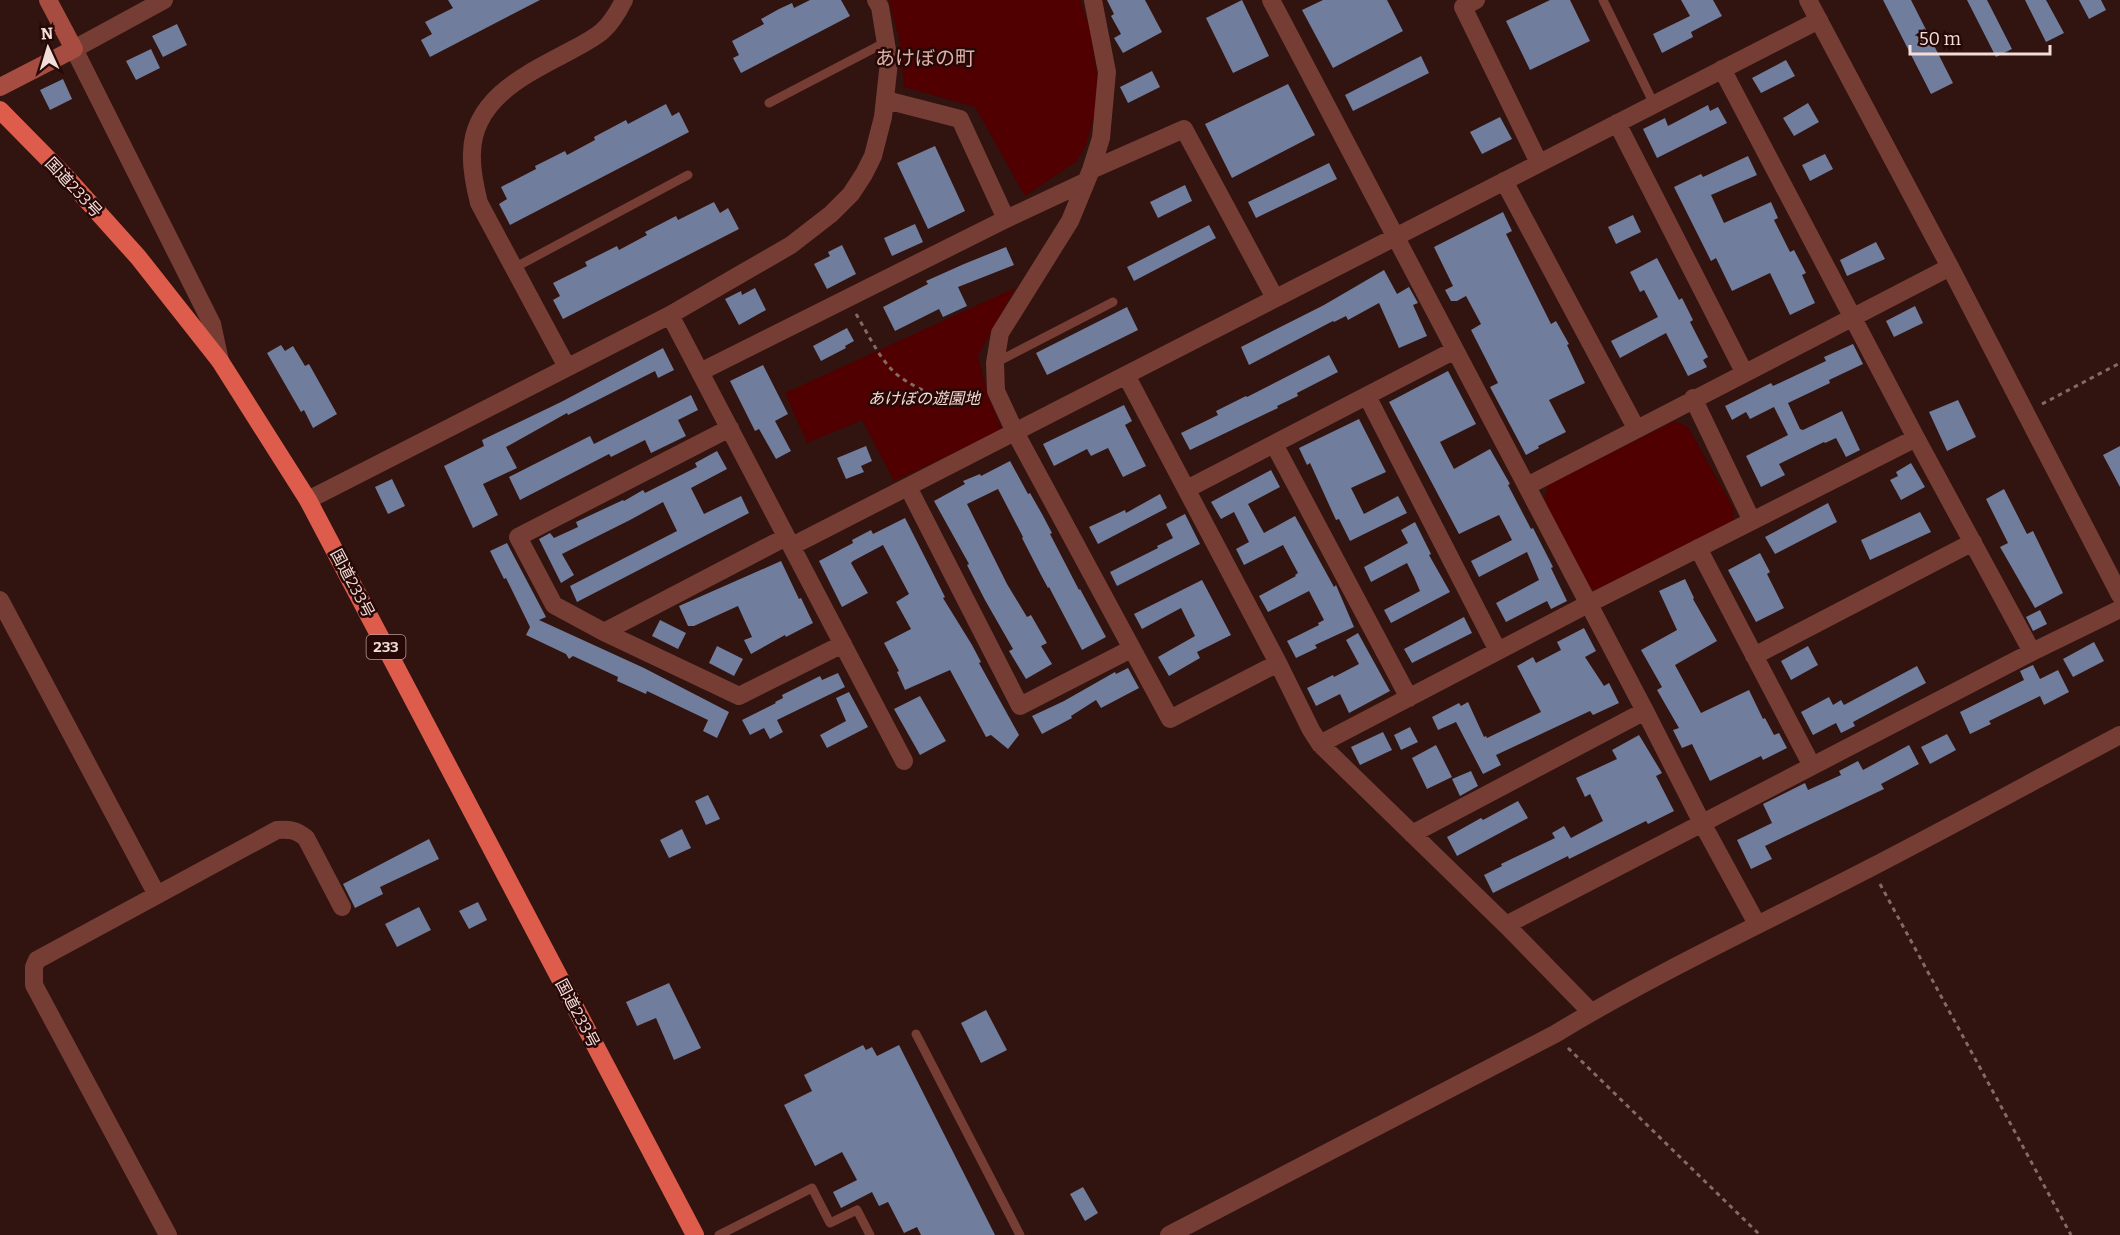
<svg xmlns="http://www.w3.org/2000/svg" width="2120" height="1235" viewBox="0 0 2120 1235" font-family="Bitter,'Noto Sans JP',serif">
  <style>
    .green { fill: #500000 }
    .building { fill: #717d9c }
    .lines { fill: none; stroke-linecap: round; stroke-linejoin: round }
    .path { stroke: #846a66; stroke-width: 3; stroke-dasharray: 4.5 4.5; stroke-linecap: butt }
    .service { stroke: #763d35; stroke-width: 9 }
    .minor { stroke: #763d35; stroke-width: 18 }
    .tertiary { stroke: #763d35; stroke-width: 18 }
    .secondary { stroke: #a74c40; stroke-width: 18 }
    .trunk { stroke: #de5c4c; stroke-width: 18 }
    .labels { text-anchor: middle; stroke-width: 5; stroke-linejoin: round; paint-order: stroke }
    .shield { fill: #260906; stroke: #b69d9a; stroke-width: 1.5 }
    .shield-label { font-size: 15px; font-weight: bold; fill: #f3ddd9 }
    .street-label { font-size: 16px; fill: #f3ddd9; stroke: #260906 }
    .park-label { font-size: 16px; font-style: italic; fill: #f3d9d4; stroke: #260906 }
    .quarter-label { font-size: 20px; fill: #dcb2ab; stroke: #260906 }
  </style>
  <rect width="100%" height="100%" fill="#31130f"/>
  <path class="green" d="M889 0H1080L1090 29 1100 94 1086 145 1077 161 1025 196 975 107 904 87 900 43Z
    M1015 288 978 356 988 396 1002 430 894 481 862 420 807 443 785 393Z
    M1675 421 1688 427 1734 509V520L1601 589H1590L1544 500 1548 485Z"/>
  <path class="building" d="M448 0H540L430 57 421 40 432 34 425 22 453 8Z
    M810 0H841L850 16 741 73 733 58 739 55 732 41 764 24 761 19 779 9 792 3 794 8Z
    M1107 0H1145L1162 32 1123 53 1114 38 1121 34 1111 16 1114 14Z
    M1242 0 1269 56 1233 73 1206 18Z
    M1323 0H1387L1403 31 1333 68 1302 10Z
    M1550 0H1570L1590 41 1530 70 1506 21Z
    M1681 0H1713L1722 16 1691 32 1693 37 1662 53 1653 34 1690 16Z
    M1883 0H1911L1953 83 1931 94Z
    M1967 0H1987L2012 49 1996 57Z
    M2025 0H2046L2064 33 2046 42Z
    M2079 0H2101L2106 10 2089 19Z
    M177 24 187 45 163 57 152 36Z
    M151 49 160 68 136 80 126 61Z
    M1421 56 1429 73 1353 111 1345 95Z
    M1786 60 1795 76 1761 93 1752 78Z
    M1152 71 1160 87 1128 103 1120 87Z
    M63 79 72 99 50 110 40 90Z
    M1288 84 1315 135 1232 178 1205 124Z
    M1808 103 1819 122 1794 136 1783 118Z
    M666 104 672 116 679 112 689 132 510 225 499 204 507 199 501 187 536 169 535 166 565 151 567 155 595 140 594 137 626 120 628 124Z
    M1708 105 1710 111 1718 107 1727 123 1657 158 1643 129 1665 118 1668 126Z
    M1500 117 1512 139 1482 154 1470 132Z
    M935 146 965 211 928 229 897 163Z
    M1825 154 1833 169 1810 181 1802 165Z
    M1748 156 1757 175 1711 195 1724 223 1771 202 1778 218 1774 220 1790 252 1794 250 1806 273 1802 275 1815 303 1790 315 1770 273 1732 291 1716 258 1711 261 1674 187 1701 174 1703 177Z
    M1329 163 1337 179 1256 218 1248 202Z
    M1185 185 1192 201 1158 218 1150 202Z
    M714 202 720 213 728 208 739 229 563 319 553 300 560 296 553 283 587 266 585 262 617 246 619 250 647 235 645 232 676 216 678 220Z
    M1503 212 1512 231 1506 234 1551 324 1556 321 1569 344 1567 345 1585 383 1549 400 1566 432 1538 446 1539 448 1526 455 1490 387 1498 383 1471 330 1481 324 1466 296 1457 301H1451L1445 290 1453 286 1434 247Z
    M1633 215 1641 232 1616 244 1608 227Z
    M915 224 923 242 892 256 884 238Z
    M1209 225 1216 238 1134 281 1127 267Z
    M1876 242 1885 259 1847 276 1840 260Z
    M842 245 856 274 827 289 814 264 830 256 828 252Z
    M1006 247 1014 265 958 287 967 306 943 317 939 309 895 331 883 307 928 284 926 281 964 264Z
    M1657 258 1679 300 1682 298 1693 320 1690 322 1708 357 1703 360 1707 367 1688 376 1666 333 1620 358 1611 341 1658 317 1644 290 1640 292 1630 272Z
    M1384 270 1397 294 1409 287 1418 303 1413 305 1427 336 1399 348 1379 303 1348 320 1346 316 1334 322 1333 321 1249 365 1241 347 1324 305Z
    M755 288 766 310 739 325 725 299 741 291 742 295Z
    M1915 306 1923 323 1894 337 1886 321Z
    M1127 307 1138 330 1047 375 1036 353Z
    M847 328 854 341 845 346 846 348 821 361 813 346Z
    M1853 344 1863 364 1829 380 1830 383 1788 403 1800 429 1803 430 1842 411 1860 450 1846 457 1836 438 1825 443 1824 442 1779 464 1785 475 1761 487 1746 456 1788 435 1774 407 1750 419 1746 412 1732 420 1725 406 1771 383 1773 386 1826 361 1824 357Z
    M281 345 285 351 293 346 305 366 309 364 337 414 313 428 304 410 301 412 267 353Z
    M663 348 674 370 658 378 655 371 568 415 567 413 506 447 517 468 483 484 498 515 473 528 444 466 484 446 482 440 561 402Z
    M1329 355 1338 372 1297 393 1298 396 1277 406 1278 408 1190 450 1181 433 1218 415 1216 411 1246 396 1247 397Z
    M763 365 788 414 775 421 791 451 776 459 759 429 755 431 730 381Z
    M1448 371 1476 424 1440 442 1454 469 1490 449 1510 484 1508 485 1531 529 1533 528 1553 567 1551 568 1567 601 1551 609 1547 601 1506 622 1496 603 1539 580 1527 552 1479 577 1471 561 1512 540 1499 515 1459 534 1389 402Z
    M691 395 698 410 678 420 686 436 651 453 645 440 611 457 609 454 520 500 509 477 590 436 594 444Z
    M1958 400 1976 437 1947 451 1929 412Z
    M1124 405 1132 421 1125 425 1146 466 1123 477 1108 448 1091 456 1087 449 1054 466 1043 444Z
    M1359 419 1386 472 1351 488 1364 514 1398 496 1407 513 1350 541 1339 519 1336 520 1310 463 1307 465 1299 448Z
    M866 446 872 461 861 466 864 472 846 479 837 458Z
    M2120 446V487L2103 455Z
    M717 451 727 469 691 488 704 514 741 496 749 513 577 602 570 586 677 531 663 502 630 520 562 554 574 575 561 583 539 539 550 533 554 538 578 527 576 522 623 500 624 501 643 490 645 493 697 467 695 463Z
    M1010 461 1028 494 1030 493 1042 514 1052 533 1050 534 1079 590 1080 589 1106 637 1082 650 1049 587 1048 588 1041 575 1022 538 1023 537 998 489 967 504 1007 584 1027 617 1031 615 1047 643 1041 646 1052 664 1026 679 1009 651 1013 649 985 600 967 565 969 564 934 501 965 484 963 481 980 474 981 476Z
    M1911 463 1925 487 1901 500 1890 480 1898 476 1896 472Z
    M1271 470 1280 487 1248 504 1264 533 1295 516 1334 587 1336 585 1354 627 1315 645 1317 648 1296 658 1287 641 1319 625 1318 623 1324 620 1309 591 1268 612 1259 596 1296 576 1295 575 1298 573 1283 545 1244 565 1236 549 1249 542 1234 512 1221 519 1211 502Z
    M392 479 405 506 388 514 375 487Z
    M2004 489 2027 534 2033 531 2063 593 2035 608 2000 547 2008 543 1986 499Z
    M1160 494 1167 508 1098 544 1089 527 1125 510 1126 513Z
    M1828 503 1837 522 1775 554 1765 537Z
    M1920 512 1931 532 1870 560 1861 540Z
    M1185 514 1200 544 1117 586 1110 572 1158 548 1157 546 1173 538 1166 524Z
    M905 518 945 597 943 598 972 645 981 662 979 663 1019 735 1008 749 991 735 986 737 950 670 905 690 897 672 899 671 884 643 911 629 896 602 909 594 883 545 853 561 851 563 868 593 842 607 819 561 853 543 852 540 871 530 873 534Z
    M1415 522 1431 554 1429 555 1450 592 1391 623 1384 610 1420 591 1414 577 1407 563 1371 582 1364 567 1408 543 1401 530Z
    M507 543 546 617 539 620 644 668 729 712 717 738 703 731 708 720 647 691 646 694 617 681 618 677 573 656 569 659 566 654 526 635 530 627 506 578 504 579 490 551Z
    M1760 553 1770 572 1767 574 1784 608 1756 622 1728 570Z
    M781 561 799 599 801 598 813 623 786 637 785 635 751 654 744 640 752 637 738 606 694 626H688L679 606Z
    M1685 579 1694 598 1693 599 1717 641 1675 665 1701 713 1749 690 1763 719 1765 718 1774 735 1779 733 1787 748 1763 760 1761 756 1710 781 1692 744 1682 748 1673 730 1679 728 1657 690 1662 687 1641 650 1677 630 1659 591Z
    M1202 580 1231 635 1197 652 1200 658 1169 676 1158 657 1195 636 1181 608 1142 629 1134 614Z
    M2040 610 2047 624 2033 631 2026 617Z
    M1464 617 1472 633 1412 663 1404 649Z
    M660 620 686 633 678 649 652 636Z
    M1584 628 1596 651 1585 657 1604 686 1609 683 1619 703 1593 715 1590 711 1496 755 1501 765 1483 774 1456 722 1438 730 1432 717 1459 703 1461 706 1468 702 1484 737 1486 736 1487 738 1541 712 1517 666 1533 657 1536 663 1561 650 1557 642Z
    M1358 633 1390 691 1349 713 1340 694 1316 706 1307 688 1333 675 1334 677 1359 664 1346 640Z
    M2094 642 2104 661 2073 677 2063 659Z
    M717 646 743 659 734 676 709 663Z
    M1808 646 1818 665 1791 680 1781 661Z
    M2033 665 2040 679 2058 670 2069 692 2044 705 2040 696 1989 721 1991 724 1970 734 1960 712 2024 680 2020 671Z
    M1917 666 1926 683 1853 722 1855 726 1841 733 1836 723 1813 735 1801 712 1829 697 1833 705 1841 700 1844 705Z
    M1128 668 1139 688 1101 708 1096 700 1071 716 1072 718 1042 734 1032 716 1064 701 1115 672 1116 674Z
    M838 673 845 687 777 720 783 732 770 739 764 728 750 735 742 720 776 703 775 702 783 698 782 695 820 676 822 680Z
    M849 692 868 727 827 748 820 735 846 721 836 698Z
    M920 696 946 741 920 755 894 709Z
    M1410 727 1418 742 1401 750 1394 735Z
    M1383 732 1392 750 1360 765 1351 747Z
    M1947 734 1956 750 1930 764 1921 747Z
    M1639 735 1662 773 1656 776 1674 811 1648 824 1646 821 1569 859 1568 856 1493 893 1484 875 1502 866 1501 864 1555 838 1552 833 1564 826 1571 838 1603 821 1590 794 1585 797 1576 778 1617 759 1612 750Z
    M1436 745 1452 777 1427 789 1412 758Z
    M1909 745 1919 764 1881 784 1884 789 1765 846 1772 859 1751 869 1737 840 1772 823 1763 804 1805 783 1808 790 1841 775 1839 771 1858 761 1863 770Z
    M1471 771 1478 786 1460 796 1452 779Z
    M708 795 720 819 706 825 695 801Z
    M1518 801 1528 818 1457 856 1447 837 1481 818 1483 820Z
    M682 829 691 848 669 858 660 840Z
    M429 839 439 859 380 887 383 894 355 908 343 884Z
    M478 902 487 920 469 929 459 911Z
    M419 907 431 930 397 947 385 924Z
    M669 983 701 1048 674 1060 656 1018 637 1026 626 1002Z
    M986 1010 1007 1050 981 1063 961 1023Z
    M863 1045 866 1050 872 1047 877 1056 899 1045 995 1235H921L917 1227 904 1233 888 1202 879 1206 872 1192 841 1208 833 1192 857 1180 842 1152 815 1166 784 1105 812 1091 804 1075Z
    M1083 1187 1098 1213 1085 1221 1070 1194Z"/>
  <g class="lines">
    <path class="path" d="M856 314C867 332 877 354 892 370 908 386 937 398 960 399 966 399 973 397 979 395
      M2042 404 2120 363
      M1880 884 2071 1235
      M1568 1048 1760 1235"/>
    <path class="service" d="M1603 0 1654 104
      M769 103 886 42
      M514 268 688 175
      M995 363 1113 302
      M916 1034 1020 1235
      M719 1235 812 1188 830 1223 857 1210 870 1235"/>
    <path class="minor" d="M1093 0 1107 72 1101 138 1091 170 1070 221 1000 333 995 363 996 391 1015 432 1170 719 1278 663
      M1271 0 1645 711 1702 823 1757 924
      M1476 0 1463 7 1539 163
      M1722 69 1916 438 2032 652
      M886 100 960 119 1006 219
      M1617 123 1744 372
      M1091 170 1184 129 1275 298
      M1504 181 1636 428
      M670 315 904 761
      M567 367 479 203C475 187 471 170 472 153 473 98 527 74 568 52 598 36 608 32 624 0
      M700 372 1006 219 1085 182
      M1126 375 1278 663 1311 730 1320 744 1506 925 1591 1012
      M1367 396 1498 651
      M1693 398 1752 521
      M730 428 518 537 554 605 604 632 739 696 843 644
      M1274 444 1409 698
      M1527 486 1950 267
      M908 487 1020 706 1131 649
      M1187 489 1455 350
      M308 500 670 315 791 245 831 214 851 194 864 174 873 156 883 117 889 62 880 7 876 0
      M792 546 1819 20
      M1698 548 1812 766
      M0 600 157 895 37 960 34 967V985L168 1235
      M604 632 786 537
      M1754 656 1973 542
      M1320 744 1588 604 1916 438
      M1412 834 1645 711
      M157 895 277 830C290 829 296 830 306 838L342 907
      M1506 925 2032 652 2120 609"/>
    <path class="tertiary" d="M164 0 74 49 212 324 220 361
      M1808 0 1950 267 2120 595
      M1169 1235 1555 1034C1657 972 1766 922 1872 867 1955 824 2037 779 2120 735"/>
    <path class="secondary" d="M0 87 74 49 48 0"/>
    <path class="trunk" d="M0 110 67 178 138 257 220 361 308 500 695 1235"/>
  </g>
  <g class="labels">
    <rect class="shield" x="366.5" y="635" width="39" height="24" rx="4.5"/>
    <g class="shield-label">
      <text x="386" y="652">233</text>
    </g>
    <g class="street-label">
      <text transform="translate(74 187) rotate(47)" y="6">国道233号</text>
      <text transform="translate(353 583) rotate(62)" y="6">国道233号</text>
      <text transform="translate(578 1013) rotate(62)" y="6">国道233号</text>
    </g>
    <g class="park-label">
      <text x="924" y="404">あけぼの遊園地</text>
    </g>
    <g class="quarter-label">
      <text x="925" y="65">あけぼの町</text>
    </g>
  </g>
  <g transform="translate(48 48) rotate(356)" stroke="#260906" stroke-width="4.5" paint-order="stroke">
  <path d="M0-4.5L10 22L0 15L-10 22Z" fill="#f3ddd9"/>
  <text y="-9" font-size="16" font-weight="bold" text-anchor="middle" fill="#f3ddd9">N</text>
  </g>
  <path d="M1910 45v9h140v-9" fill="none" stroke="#f3ddd9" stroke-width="3"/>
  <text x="1919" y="45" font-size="18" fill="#f3ddd9" stroke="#260906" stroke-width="4.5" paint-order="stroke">50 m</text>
</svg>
